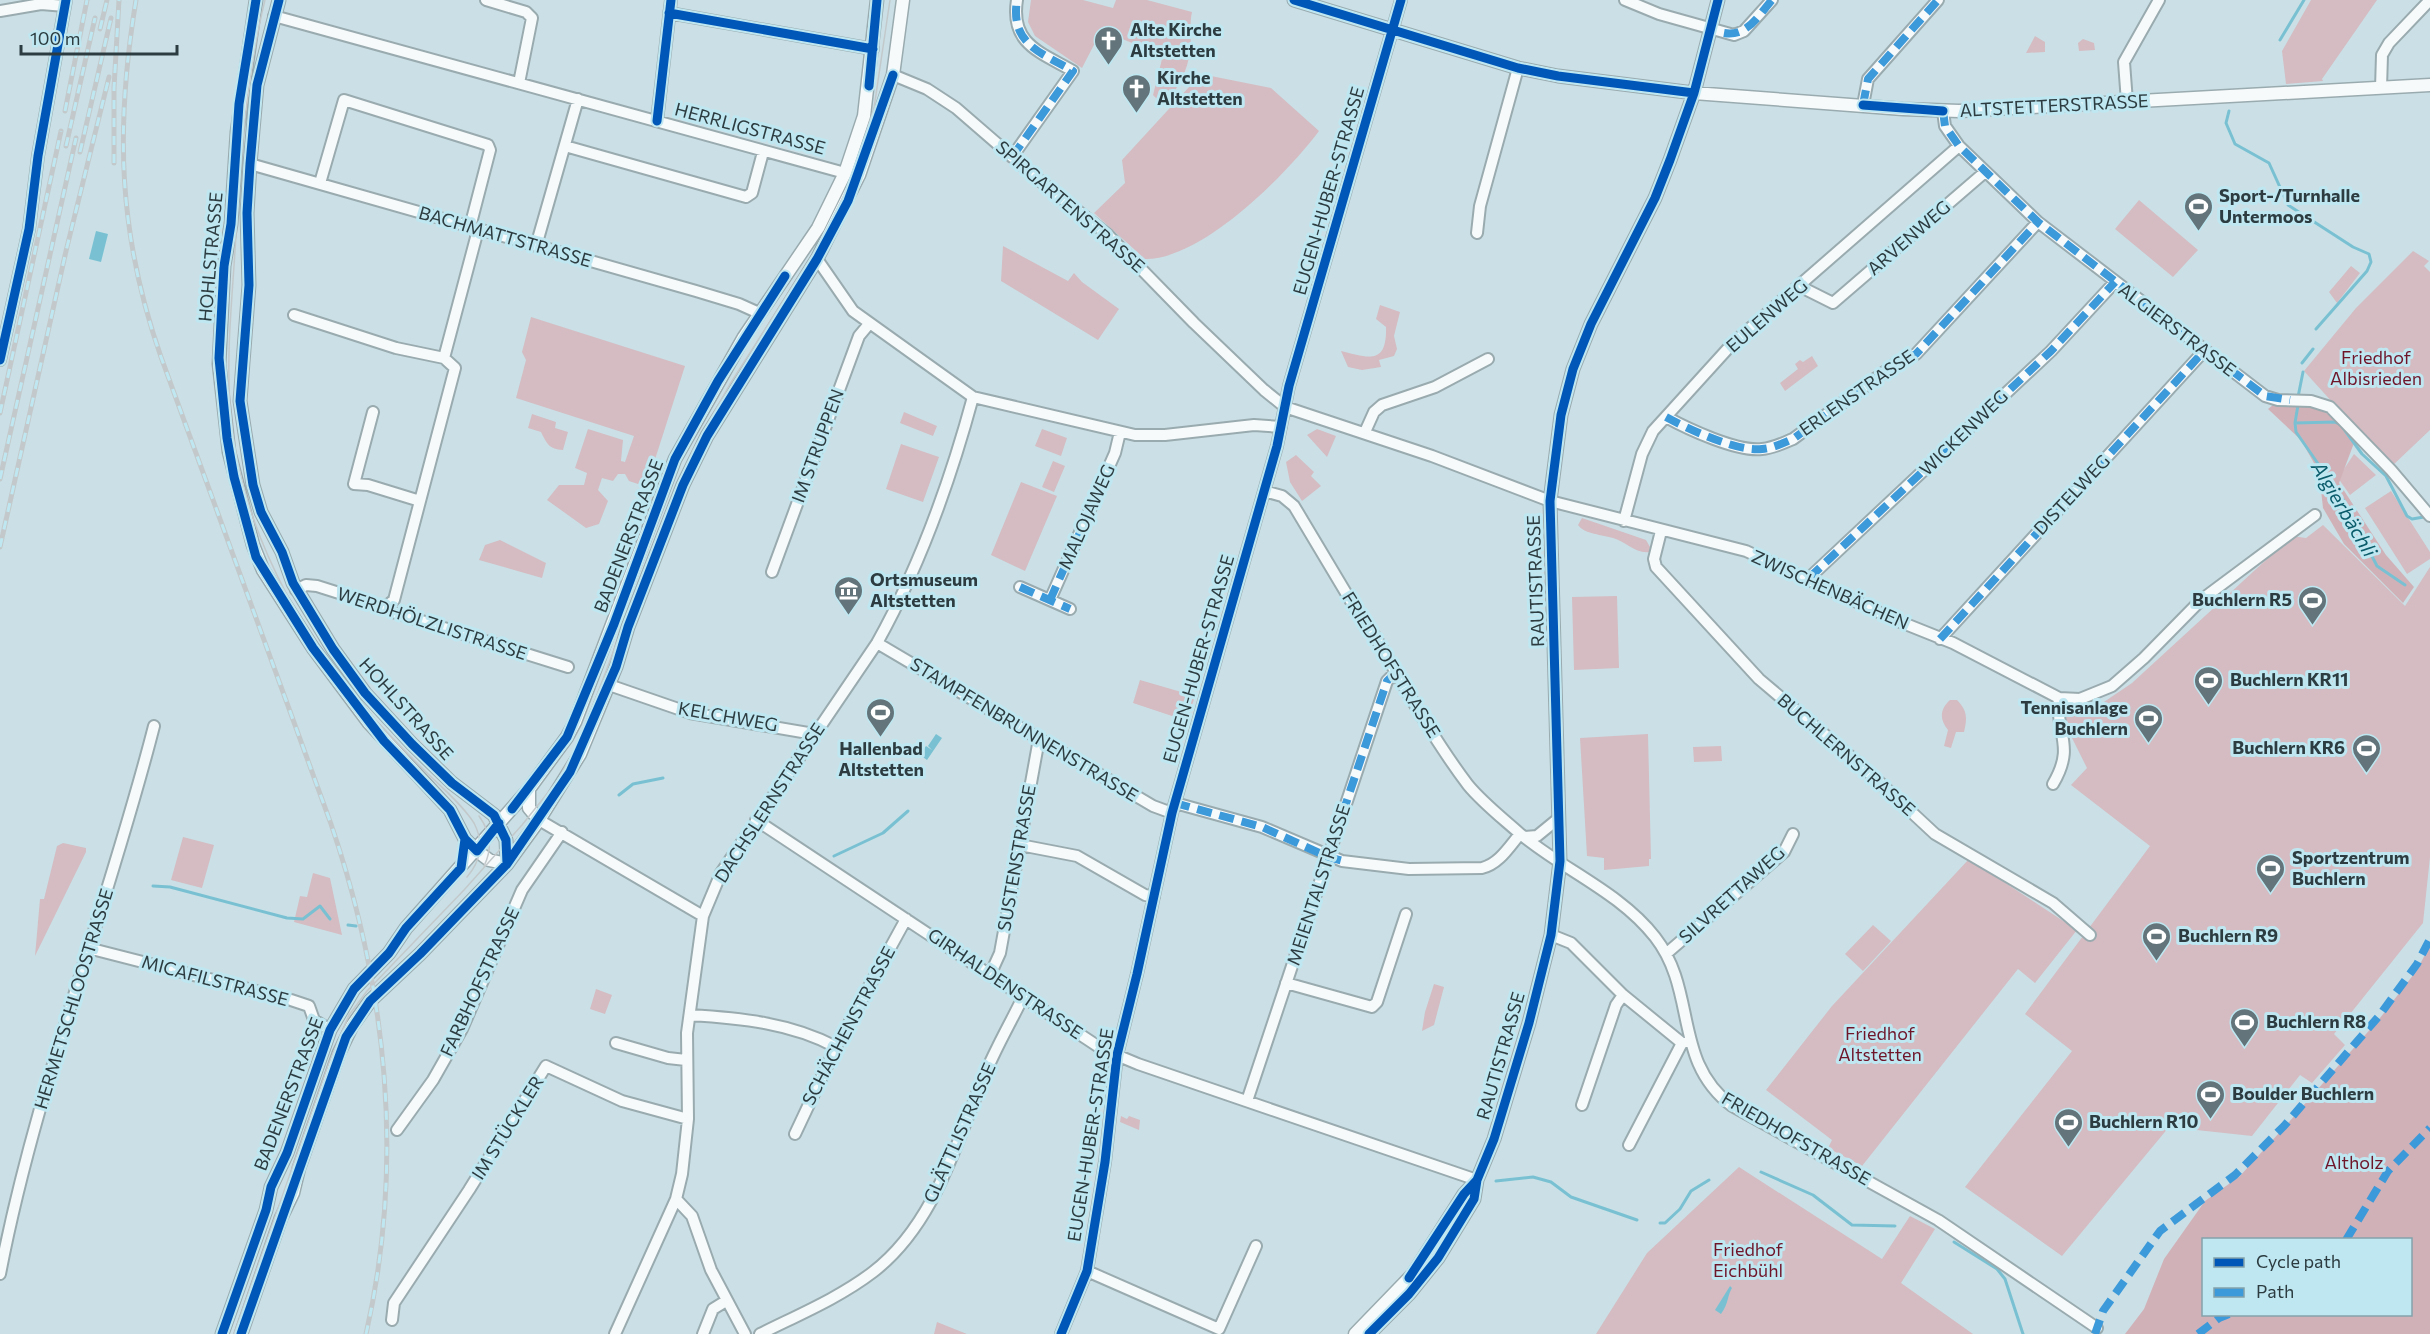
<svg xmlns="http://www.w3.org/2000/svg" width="2430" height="1334" viewBox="0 0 2430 1334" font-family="Commissioner,sans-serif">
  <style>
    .green { fill: #d4bcc2 }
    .forest { fill: #d1b1b8; fill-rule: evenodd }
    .water { fill: #79c1d2 }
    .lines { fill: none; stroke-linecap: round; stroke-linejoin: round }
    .stream { stroke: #79c1d2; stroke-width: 3 }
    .minor-casing { stroke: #9aabaf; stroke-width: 14 }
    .tertiary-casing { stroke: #9aabaf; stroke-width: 15 }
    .minor { stroke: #f7fafb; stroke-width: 10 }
    .tertiary { stroke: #f7fafb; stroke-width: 12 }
    .tram { stroke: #c3c9cb; stroke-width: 1.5 }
    .rail-casing { stroke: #c3c9cb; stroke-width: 5 }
    .rail { stroke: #bfe7f1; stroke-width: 3; stroke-dasharray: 9; stroke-linecap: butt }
    .quiet { stroke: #3c99da; stroke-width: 8; stroke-dasharray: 15 8; stroke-linecap: butt }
    .cycleway-casing { stroke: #bfe7f1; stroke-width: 13 }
    .cycleway { stroke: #0057b8; stroke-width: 9 }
    .labels { text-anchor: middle; stroke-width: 6; stroke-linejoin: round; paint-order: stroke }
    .poi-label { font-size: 18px; font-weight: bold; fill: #2c3c40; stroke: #bfe7f1; text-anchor: start }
    .street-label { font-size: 18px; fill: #2c3c40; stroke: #bfe7f1 }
    .park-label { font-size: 18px; fill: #6f152a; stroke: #bfe7f1 }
    .water-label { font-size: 20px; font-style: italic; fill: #0b5c6b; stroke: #bfe7f1 }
  </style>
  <rect width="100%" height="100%" fill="#cae0e6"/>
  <path class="green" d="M1031 0H1083L1113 8 1116 0H1147L1192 12C1189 25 1192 38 1190 50 1188 72 1177 89 1164 106L1153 95 1162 59 1142 47 1110 34 1097 39 1082 68 1035 36 1028 22Z
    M2311 0H2377L2322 79 2323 81 2286 84 2282 51Z
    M2035 36 2045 42V52L2026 53Z
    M2083 39 2094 43 2095 50 2079 51 2078 43Z
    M1201 74 1271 88 1319 131C1286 175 1202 260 1145 259L1094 213 1125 183 1122 160Z
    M2139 200 2198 250 2173 277 2115 229Z
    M1003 246 1068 281 1074 273 1082 282 1119 309 1098 340 1001 281Z
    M2413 251 2429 261 2424 266 2430 272V430L2391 467 2304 371 2356 308Z
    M2351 266 2360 273 2337 303 2329 292Z
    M1380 305 1400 312 1394 336 1397 349 1394 356 1379 360 1381 367 1362 370 1348 367 1341 351C1369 358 1387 365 1386 327L1376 319Z
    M531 317 685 366 649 478 638 484 629 481 625 474H618L613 481 602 478 598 490 608 501 599 524 586 528 547 500 559 485H584L587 473 575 468 588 429 623 440 621 461 625 462 634 436 516 398 526 360 522 352Z
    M1812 356 1818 366 1785 391 1780 383 1798 369 1795 364 1800 360 1803 362Z
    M904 412 937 426 933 436 900 423Z
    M532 414 556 422 555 428 568 432 563 450C549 449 547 444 541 432L528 428Z
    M1042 429 1067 438 1061 456 1035 446Z
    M1317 429 1336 436 1327 457 1307 435Z
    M901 444 939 457 923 502 886 489Z
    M2354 454 2376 475 2350 495 2338 478Z
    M1296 455 1314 472 1311 476 1321 486 1302 501 1290 482 1286 462Z
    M1053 461 1065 466 1054 492 1042 487Z
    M1021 482 1057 496 1025 571 991 555Z
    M2391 491 2430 552V559L2407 574 2365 508Z
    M1582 518 1646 540 1650 547 1649 552C1636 554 1625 541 1613 538 1603 535 1584 534 1578 525Z
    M2323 525 2405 606 2430 567V857L2423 923 2334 1034 2345 1045 2312 1083 2300 1075 2252 1136 2169 1127 2062 1256 1965 1187 2072 1051 2025 1014 2150 846 2071 785 2087 768 2062 718V711H2076L2098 706 2132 683 2292 536 2306 538Z
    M500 540 546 563 542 578 479 560 485 545Z
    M1617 596 1619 668 1574 670 1572 597Z
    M1140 680 1195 696 1187 721 1133 703Z
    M1950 700H1957C1968 711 1967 719 1964 732H1956L1951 748 1944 746 1948 730C1939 719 1940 709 1950 700Z
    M1648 734 1651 859H1649V866L1604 870V858L1587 856 1580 738Z
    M1721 746 1722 761 1694 762 1693 747Z
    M183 837 214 845 202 888 171 880Z
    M63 843 86 848V852L35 956 40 899H44L57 846Z
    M1969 859 2077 930 2035 983 2018 969 1862 1166 1828 1148 1832 1140 1766 1090 1832 1006Z
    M313 873 330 878 342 935 294 922 300 896 307 897Z
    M1873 925 1891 941 1863 971 1845 954Z
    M1434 984 1444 987 1434 1025 1422 1031 1425 1012Z
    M596 989 612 995 605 1014 590 1009Z
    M1121 1116 1127 1119 1129 1116 1140 1120 1139 1130 1120 1122Z
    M1739 1167 1882 1259 1910 1216 1935 1229 1901 1283 1973 1334H1596L1647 1253Z
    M937 1322 967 1334H934Z"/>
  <path class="forest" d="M2279 400 2312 404 2346 425 2354 443 2339 483 2386 555 2414 587 2403 603 2344 544 2323 508 2319 472 2301 440 2268 409Z
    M2430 945V1334H2125L2144 1309 2164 1259 2205 1201 2240 1176 2289 1122 2380 1018 2417 970ZM2204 1240H2410V1314H2204Z"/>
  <path class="water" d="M96 231 108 234 101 262 89 259Z
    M936 734 942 738 927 760 920 755 926 746 932 750 928 746Z
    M1730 1286 1732 1288C1727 1296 1729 1303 1721 1314L1715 1310Z"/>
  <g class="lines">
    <path class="stream" d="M2280 40 2304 0
      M2229 111 2226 123 2235 144 2269 163 2288 205 2353 247 2369 254 2371 262 2367 271 2316 329
      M2302 363 2313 349
      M2298 397 2303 372
      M2298 405 2295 423 2335 422 2341 425 2362 454 2386 476 2407 516 2412 519 2424 517
      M2295 423 2296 432 2344 501 2377 566 2405 585
      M619 795 633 784 663 778
      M834 856 883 833 908 811
      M153 886 170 887 287 918 303 919 320 906 330 919
      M348 925 356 926
      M1761 1172 1813 1195 1852 1225 1895 1226
      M1496 1181 1533 1177 1551 1182 1571 1197 1637 1220
      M1660 1223H1665L1680 1209 1691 1191 1709 1180
      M1954 1242 1997 1269 2005 1279 2023 1334"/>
    <defs>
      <path id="minor" d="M486 0 526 12 532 18 519 83
        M1625 0 1659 14 1734 35 1744 31 1772 0
        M0 11 41 4 65 6
        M669 13 873 49
        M274 16 845 173
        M893 75 927 89 956 108 1045 185 1107 234 1194 323 1264 390 1285 407 1432 456 1550 501 1746 551 1898 621 1953 643 2059 698 2080 699 2112 686 2144 658 2201 600 2315 515
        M2381 88 2382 55 2389 43 2430 0
        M2127 102 2124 62 2159 0
        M1863 105 1868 79 1938 0
        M1943 111 1945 126 1959 146 2038 222 2265 396 2278 400 2311 401 2330 407 2391 470 2430 516
        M657 121 671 0
        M565 146 746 197 752 193 763 152
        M1012 157 1073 71C1040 52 1010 44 1017 0
        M250 164 696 291 739 304 759 313
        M320 183 344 100 488 145 490 150 470 227
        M1477 233 1480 206 1518 68
        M536 246 578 99
        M817 259 853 311 973 397 1135 435H1165L1254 425 1281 427
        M1799 286 1833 303 1985 172
        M294 315 396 348 444 358 455 368 394 600 388 605
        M444 358 478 230
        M0 360 29 229 38 156 66 0
        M373 412 354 484 368 485 420 501
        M1666 417C1688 429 1737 452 1762 449 1774 448 1783 443 1793 439L1894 365 1916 354 2038 222
        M1365 432 1374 412 1382 405 1435 387 1488 359
        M1264 491 1282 496 1294 506 1355 608 1369 626C1400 679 1431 736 1468 785 1482 802 1501 817 1518 832 1561 869 1619 891 1655 937 1698 992 1672 1061 1732 1106L1938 1220 2097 1328
        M1624 521 1642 454 1653 431 1732 344 1959 146
        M1661 531 1654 559 1656 567 1759 679 1863 767 1935 834 2053 903 2090 935
        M772 572 859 336 869 324
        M1809 578 2051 351 2115 282
        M1020 587 1070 609
        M296 590 306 585 317 586 380 606 388 605
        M1050 600 1115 453 1120 432
        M388 605 393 612 568 667
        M1940 639 2204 351
        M877 643 1153 806 1172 813
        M609 685 690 713 814 734
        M2053 784C2076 745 2055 734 2059 698
        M1175 803 1262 827 1342 861 1409 869 1482 868C1499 864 1509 847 1520 834
        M539 820 703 916
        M756 820 1102 1049 1138 1064 1477 1180
        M1525 837 1537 836 1559 818
        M1020 845 1077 856 1145 895 1154 897
        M1551 935 1571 943 1623 995 1682 1043 1690 1041
        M88 948 291 1000 309 1006 314 1020 330 1030
        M1667 953 1784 852 1793 834
        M990 975 1000 953 1039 739
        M1286 983 1372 1007 1377 1002 1406 914
        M690 1015C740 1018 791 1023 836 1047
        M616 1043 668 1058 686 1060
        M1247 1101 1387 681 1396 672
        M1582 1105 1616 1005 1623 995
        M397 1130 433 1080 462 1029 522 890 562 832
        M795 1134 836 1047 906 919
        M1629 1145 1682 1043
        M676 1199 692 1216 711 1270 745 1334
        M1087 1271 1219 1329 1256 1246
        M0 1274C36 1087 107 910 154 726
        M392 1320 394 1303 469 1190 546 1066 622 1101 688 1119
        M615 1334 676 1199 682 1174 688 1119 687 1033 703 916 721 873 877 643C920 566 950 482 973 397
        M703 1334 713 1309 726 1301
        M760 1334C798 1315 839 1298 873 1272 933 1226 955 1147 983 1079 994 1051 1010 1024 1023 997
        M1061 1334 1087 1271 1105 1162 1117 1055 1137 974 1172 813 1277 446 1289 386 1401 0"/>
      <path id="tertiary" d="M256 0 237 132 231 224 224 266 219 364 229 452 253 545 263 570 313 648 369 723 450 810 465 839 477 851 489 860 507 864
        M279 0 257 85 250 164 247 213 249 285 240 401 253 485 261 512 282 552 293 583 333 649 365 693 412 744 452 783 494 815 506 840 507 864
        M1294 0 1518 68 1558 76 1694 93 1903 109 1959 111 2430 85
        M529 789V808L539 820
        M222 1334 266 1210 271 1187 287 1153 330 1030 354 989 389 953 406 928 529 789 567 737 575 722 675 459 744 337 818 228 845 173 864 116 877 0
        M241 1334 281 1218 293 1193 299 1168 339 1053 352 1026 370 1001 420 954 507 864 539 820 580 754 616 667 628 627 683 485 707 436 817 259 859 175 893 75 903 0
        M1355 1334 1413 1274 1464 1194 1476 1181
        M1369 1334 1409 1294 1438 1258 1474 1199 1477 1180 1494 1139 1529 1023 1551 935 1560 861 1550 501 1561 415 1573 369 1591 324 1655 198 1670 160 1694 93 1718 0"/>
    </defs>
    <use href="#minor" class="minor-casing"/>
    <use href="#tertiary" class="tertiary-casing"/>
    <use href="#minor" class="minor"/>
    <use href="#tertiary" class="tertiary"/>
    <path class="tram" d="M265 0C246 77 241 154 236 234 233 291 226 349 230 406 236 503 278 591 333 669 360 706 392 738 424 770 441 787 461 803 474 823 484 842 481 861 467 877
      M479 816C490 831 493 848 484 866
      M234 1334 329 1063 349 1015 367 991 464 890 522 825 558 780 581 737 669 505 693 450 730 384 819 245 852 179 874 108 890 0"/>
    <defs>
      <path id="rail" d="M136 0C115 128 118 234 161 357L331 824C387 988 405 1163 366 1334
        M100 29 107 0
        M65 111 87 0
        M66 146 95 18
        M80 152 111 18
        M114 163V88L119 0
        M0 413 61 131
        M0 479 76 138
        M0 547 66 251 109 77"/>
    </defs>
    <use href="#rail" class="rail-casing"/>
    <use href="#rail" class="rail"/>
    <path class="quiet" d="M1724 33C1747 37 1758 16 1772 0
      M1863 105 1868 79 1938 0
      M1943 111 1945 126 1959 146 2038 222 2265 396 2290 400
      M1012 157 1073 71C1040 52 1010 44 1017 0
      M1666 417C1688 429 1737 452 1762 449 1774 448 1783 443 1793 439L1894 365 1916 354 2038 222
      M1809 578 2051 351 2115 282
      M1020 587 1070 609
      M1050 600 1082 528
      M1940 639 2204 351
      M1175 803 1262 827 1328 857 1347 862
      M1328 857 1387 681 1396 672
      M2346 1240 2388 1171 2430 1128
      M2095 1334 2103 1311 2160 1231 2235 1175 2284 1126 2379 1016 2417 964 2430 939
      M2198 1334 2219 1318 2229 1314"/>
    <defs>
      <path id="cycleway" d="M256 0 239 104 231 224 224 266 219 358 227 438 234 477 256 557 313 648 384 741 450 810 465 839 477 851 499 823
        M279 0 257 85 250 164 247 213 249 285 240 401 253 485 261 512 282 552 293 583 333 649 365 693 412 744 452 783 494 815 506 840 507 864
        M1294 0 1518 68 1558 76 1694 93
        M669 13 873 49
        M869 86 877 0
        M1863 105 1943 111
        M657 121 671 0
        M0 360 29 229 38 156 66 0
        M512 809 567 737 614 624 675 459 718 381 785 276
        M1409 1278 1464 1194 1477 1180
        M222 1334 266 1210 271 1187 287 1153 330 1030 354 989 389 953 406 928 461 868 465 839
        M241 1334 346 1037 370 1001 420 954 507 864 570 772 616 667 628 627 683 485 707 436 817 259 848 201 893 75
        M1061 1334 1087 1271 1105 1162 1117 1055 1137 974 1172 813 1277 446 1289 386 1401 0
        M1369 1334 1409 1294 1438 1258 1474 1199 1477 1180 1494 1139 1529 1023 1551 935 1560 861 1550 501 1561 415 1573 369 1591 324 1655 198 1670 160 1694 93 1718 0"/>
    </defs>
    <use href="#cycleway" class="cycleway-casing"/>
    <use href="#cycleway" class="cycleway"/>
  </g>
  <defs>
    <symbol id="church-pin" viewBox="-11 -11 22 30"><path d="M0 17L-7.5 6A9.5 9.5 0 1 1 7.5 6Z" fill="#63757a" stroke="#bfe7f1"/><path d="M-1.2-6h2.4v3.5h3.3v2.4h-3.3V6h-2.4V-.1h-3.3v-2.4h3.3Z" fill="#fff"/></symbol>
    <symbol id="stadium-pin" viewBox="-11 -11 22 30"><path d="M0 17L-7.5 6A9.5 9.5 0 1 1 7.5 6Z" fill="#63757a" stroke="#bfe7f1"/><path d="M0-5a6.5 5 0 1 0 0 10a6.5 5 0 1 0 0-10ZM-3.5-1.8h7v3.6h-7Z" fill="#fff"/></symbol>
    <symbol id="museum-pin" viewBox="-11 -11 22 30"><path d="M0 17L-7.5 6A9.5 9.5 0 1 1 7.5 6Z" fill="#63757a" stroke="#bfe7f1"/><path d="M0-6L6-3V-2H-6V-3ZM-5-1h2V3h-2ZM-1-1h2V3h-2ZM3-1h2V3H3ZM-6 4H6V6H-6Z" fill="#fff"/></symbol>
  </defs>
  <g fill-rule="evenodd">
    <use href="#church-pin" x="1092" y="24" width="33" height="45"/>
    <use href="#church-pin" x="1120" y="72" width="33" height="45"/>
    <use href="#stadium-pin" x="2182" y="190" width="33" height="45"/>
    <use href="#museum-pin" x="832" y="574" width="33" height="45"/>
    <use href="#stadium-pin" x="2296" y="584" width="33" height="45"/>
    <use href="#stadium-pin" x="2192" y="664" width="33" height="45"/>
    <use href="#stadium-pin" x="864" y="696" width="33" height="45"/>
    <use href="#stadium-pin" x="2132" y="702" width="33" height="45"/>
    <use href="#stadium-pin" x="2350" y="732" width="33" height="45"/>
    <use href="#stadium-pin" x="2254" y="852" width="33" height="45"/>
    <use href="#stadium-pin" x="2140" y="920" width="33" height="45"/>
    <use href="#stadium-pin" x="2228" y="1006" width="33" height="45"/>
    <use href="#stadium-pin" x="2194" y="1078" width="33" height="45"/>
    <use href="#stadium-pin" x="2052" y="1106" width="33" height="45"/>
  </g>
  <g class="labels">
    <g class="poi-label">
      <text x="1130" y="36">Alte Kirche<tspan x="1130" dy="21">Altstetten</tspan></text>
      <text x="1157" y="84">Kirche<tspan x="1157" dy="21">Altstetten</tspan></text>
      <text x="2219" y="202">Sport-/Turnhalle<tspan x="2219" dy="21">Untermoos</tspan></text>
      <text x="870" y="586">Ortsmuseum<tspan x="870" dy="21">Altstetten</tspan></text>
      <text x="2292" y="606" text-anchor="end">Buchlern R5</text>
      <text x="2230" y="686">Buchlern KR11</text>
      <text x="2128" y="714" text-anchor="end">Tennisanlage<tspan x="2128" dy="21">Buchlern</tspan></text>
      <text x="2345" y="754" text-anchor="end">Buchlern KR6</text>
      <text x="881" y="755" text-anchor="middle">Hallenbad<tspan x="881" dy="21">Altstetten</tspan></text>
      <text x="2292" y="864">Sportzentrum<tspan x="2292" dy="21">Buchlern</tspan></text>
      <text x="2178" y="942">Buchlern R9</text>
      <text x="2266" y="1028">Buchlern R8</text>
      <text x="2232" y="1100">Boulder Buchlern</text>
      <text x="2089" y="1128">Buchlern R10</text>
    </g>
    <g class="street-label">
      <text transform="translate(2054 106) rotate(-3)" y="6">ALTSTETTERSTRASSE</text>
      <text transform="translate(750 129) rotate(15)" y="6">HERRLIGSTRASSE</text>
      <text transform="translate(1329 191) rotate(-74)" y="6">EUGEN-HUBER-STRASSE</text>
      <text transform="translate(1070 207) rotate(41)" y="6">SPIRGARTENSTRASSE</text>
      <text transform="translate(505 237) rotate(16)" y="6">BACHMATTSTRASSE</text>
      <text transform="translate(1909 238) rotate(-41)" y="6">ARVENWEG</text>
      <text transform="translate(211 257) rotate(-85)" y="6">HOHLSTRASSE</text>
      <text transform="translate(1767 316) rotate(-41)" y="6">EULENWEG</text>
      <text transform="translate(2177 330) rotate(37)" y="6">ALGIERSTRASSE</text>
      <text transform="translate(1857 393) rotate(-35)" y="6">ERLENSTRASSE</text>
      <text transform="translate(1964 433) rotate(-44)" y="6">WICKENWEG</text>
      <text transform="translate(818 446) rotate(-70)" y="6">IM STRUPPEN</text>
      <text transform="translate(2072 495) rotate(-47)" y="6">DISTELWEG</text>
      <text transform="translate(1087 517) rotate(-66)" y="6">MALOJAWEG</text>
      <text transform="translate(629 536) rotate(-69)" y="6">BADENERSTRASSE</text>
      <text transform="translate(1536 581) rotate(-92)" y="6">RAUTISTRASSE</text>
      <text transform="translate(1830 590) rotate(24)" y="6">ZWISCHENBÄCHEN</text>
      <text transform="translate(432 624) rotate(18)" y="6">WERDHÖLZLISTRASSE</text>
      <text transform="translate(1199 659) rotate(-74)" y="6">EUGEN-HUBER-STRASSE</text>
      <text transform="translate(1391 665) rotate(58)" y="6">FRIEDHOFSTRASSE</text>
      <text transform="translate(406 709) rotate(48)" y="6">HOHLSTRASSE</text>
      <text transform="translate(728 717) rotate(10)" y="6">KELCHWEG</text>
      <text transform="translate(1024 730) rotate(31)" y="6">STAMPFENBRUNNENSTRASSE</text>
      <text transform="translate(1846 755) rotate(41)" y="6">BUCHLERNSTRASSE</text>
      <text transform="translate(770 803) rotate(-57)" y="6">DACHSLERNSTRASSE</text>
      <text transform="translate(1017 858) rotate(-80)" y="6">SUSTENSTRASSE</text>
      <text transform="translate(1319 885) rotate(-72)" y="6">MEIENTALSTRASSE</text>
      <text transform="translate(1732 895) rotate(-42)" y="6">SILVRETTAWEG</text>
      <text transform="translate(215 981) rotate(15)" y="6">MICAFILSTRASSE</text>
      <text transform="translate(480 982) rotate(-65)" y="6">FARBHOFSTRASSE</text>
      <text transform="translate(1005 984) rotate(34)" y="6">GIRHALDENSTRASSE</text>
      <text transform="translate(74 999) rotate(-73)" y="6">HERMETSCHLOOSTRASSE</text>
      <text transform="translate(849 1026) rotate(-62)" y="6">SCHÄCHENSTRASSE</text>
      <text transform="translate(1501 1056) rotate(-74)" y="6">RAUTISTRASSE</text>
      <text transform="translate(289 1094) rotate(-69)" y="6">BADENERSTRASSE</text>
      <text transform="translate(508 1128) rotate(-58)" y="6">IM STÜCKLER</text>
      <text transform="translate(960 1133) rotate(-66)" y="6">GLÄTTLISTRASSE</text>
      <text transform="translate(1091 1135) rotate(-81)" y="6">EUGEN-HUBER-STRASSE</text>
      <text transform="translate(1796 1139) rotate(30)" y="6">FRIEDHOFSTRASSE</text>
    </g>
    <g class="park-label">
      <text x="2376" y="364">Friedhof<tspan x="2376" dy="21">Albisrieden</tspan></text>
      <text x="1880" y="1040">Friedhof<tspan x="1880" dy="21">Altstetten</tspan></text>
      <text x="2354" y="1169">Altholz</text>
      <text x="1748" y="1256">Friedhof<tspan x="1748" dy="21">Eichbühl</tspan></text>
    </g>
    <g class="water-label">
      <text transform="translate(2344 509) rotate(59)" y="7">Algierbächli</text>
    </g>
  </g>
  <rect x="2202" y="1238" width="210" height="78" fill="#bfe7f1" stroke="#84a3aa" stroke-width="1.5"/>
  <rect x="2214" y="1258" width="30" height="9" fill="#0057b8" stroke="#84a3aa" stroke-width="1.5"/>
  <text x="2256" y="1268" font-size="18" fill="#2c3c40">Cycle path</text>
  <rect x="2214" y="1288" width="30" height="9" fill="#3c99da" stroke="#84a3aa" stroke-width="1.5"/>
  <text x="2256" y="1298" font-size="18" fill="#2c3c40">Path</text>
  <path d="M21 45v9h156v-9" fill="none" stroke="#2c3c40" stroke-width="3"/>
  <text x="30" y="45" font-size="18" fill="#2c3c40" stroke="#bfe7f1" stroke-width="4.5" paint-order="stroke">100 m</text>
</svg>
